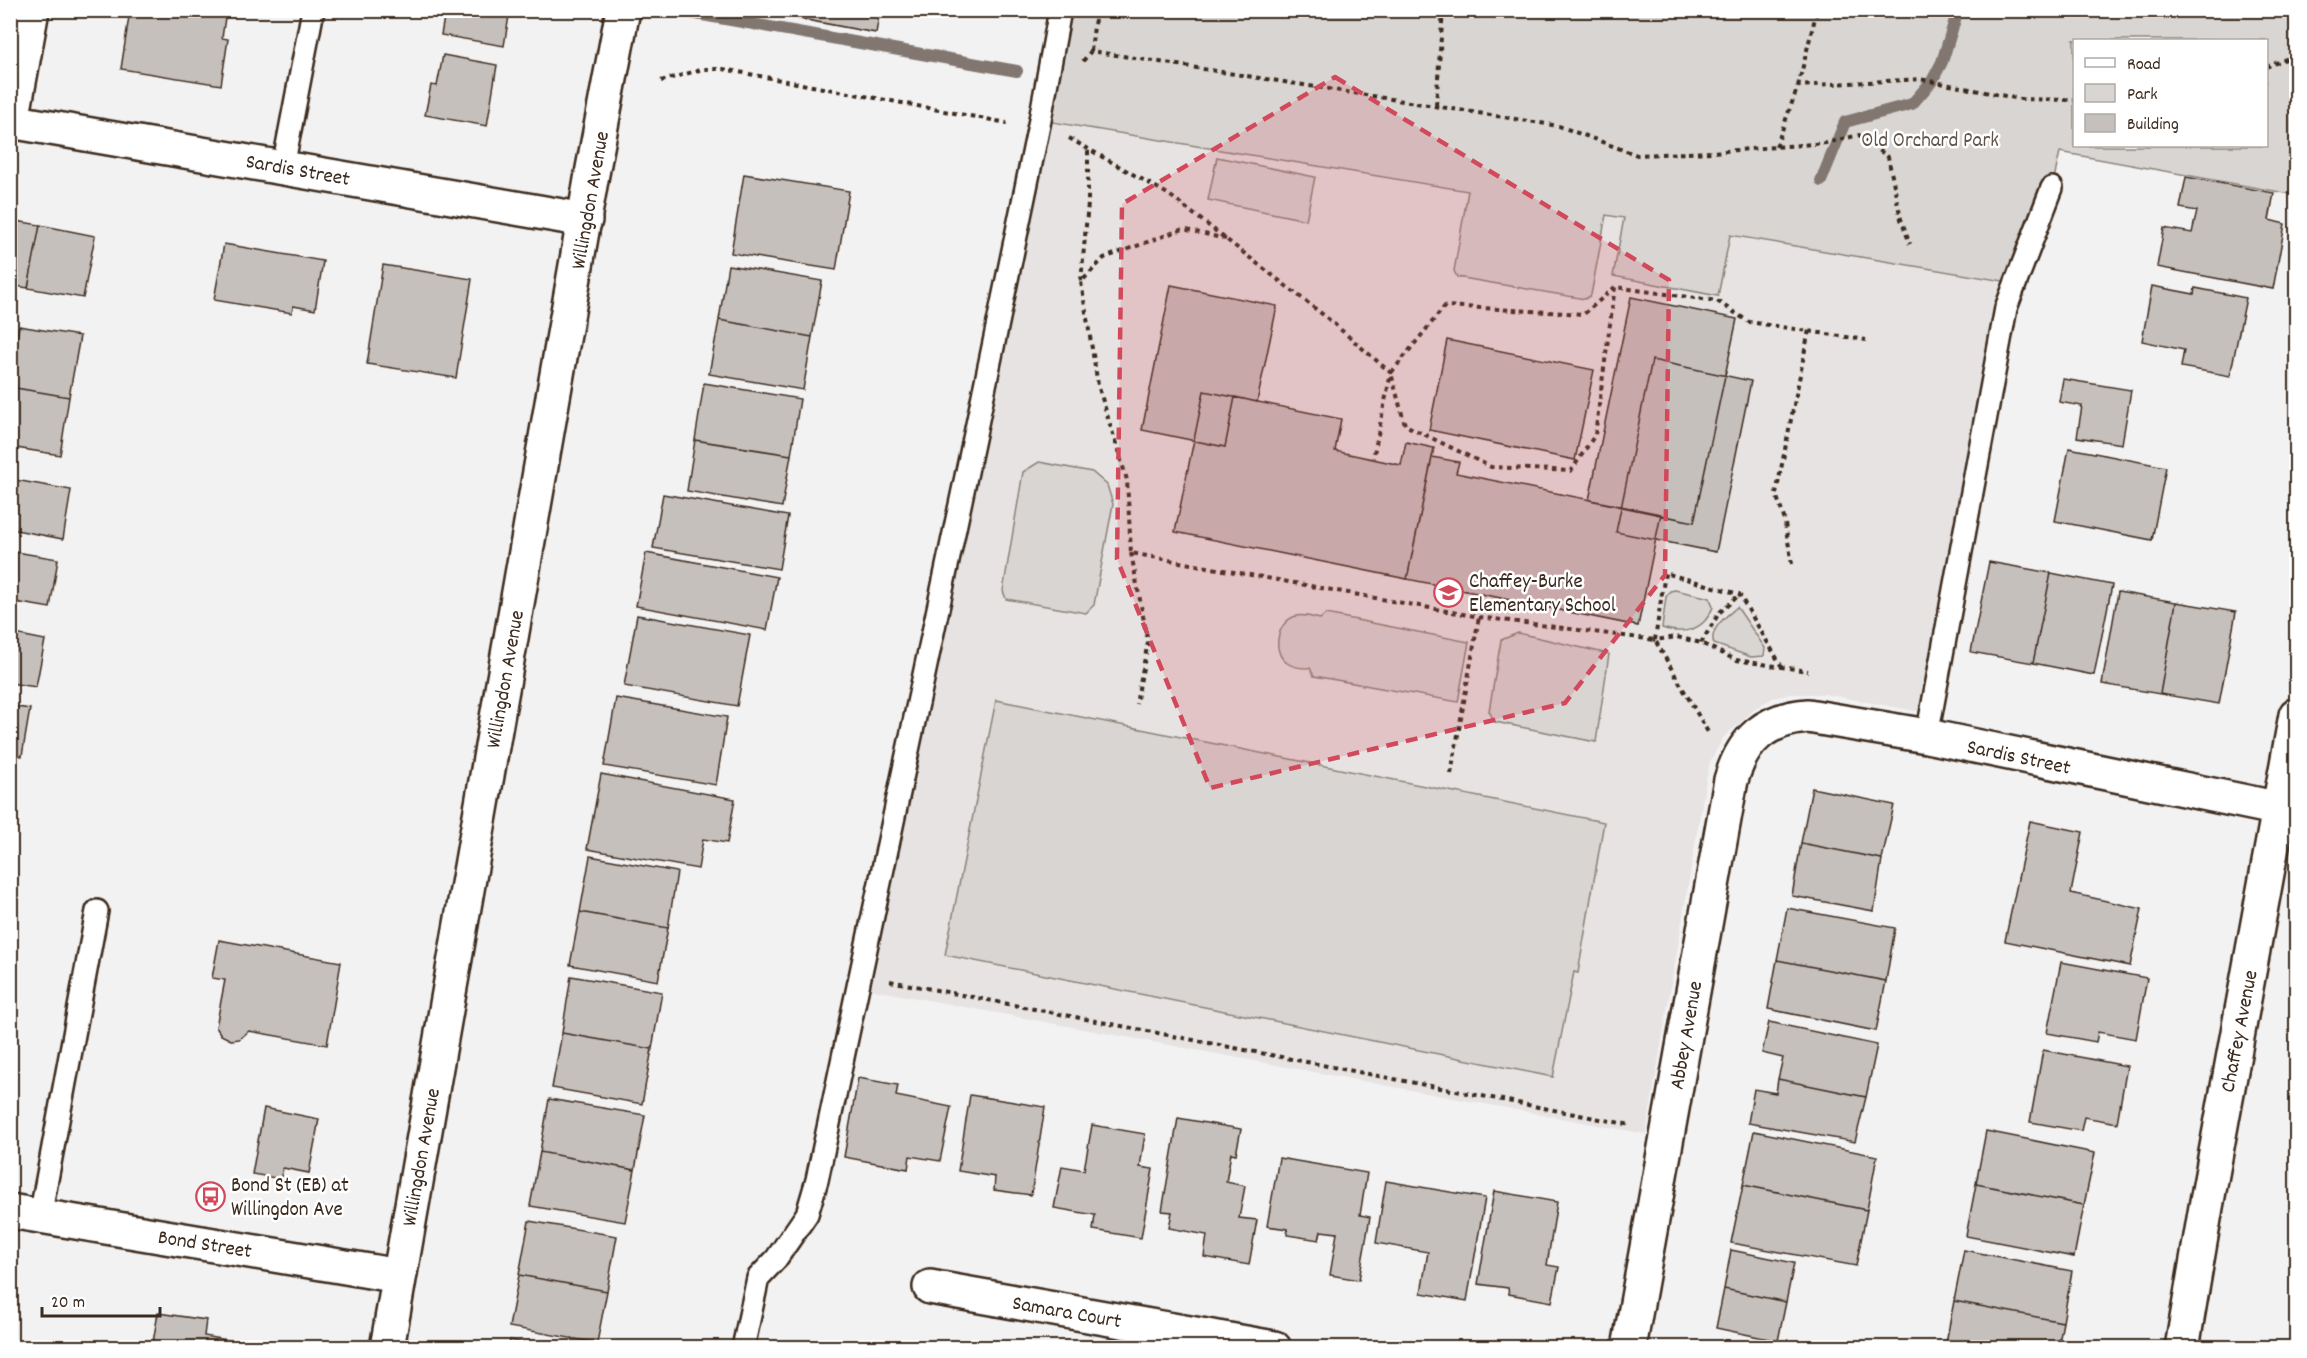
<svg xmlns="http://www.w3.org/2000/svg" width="2307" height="1358" viewBox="0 0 2307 1358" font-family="Dekko,sans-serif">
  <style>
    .built { fill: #e6e3e2 }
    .green { fill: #d8d5d2; stroke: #8a8078; stroke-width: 1.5; fill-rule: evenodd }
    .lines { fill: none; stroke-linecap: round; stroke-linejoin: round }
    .stream { stroke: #827770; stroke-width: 12 }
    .building { fill: #c6c0bd; stroke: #3b2a1e; stroke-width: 1.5 }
    .service-casing { stroke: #3b2a1e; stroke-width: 26 }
    .minor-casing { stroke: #3b2a1e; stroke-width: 38 }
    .tertiary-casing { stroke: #3b2a1e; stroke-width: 38 }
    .secondary-casing { stroke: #3b2a1e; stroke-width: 38 }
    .path { stroke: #3b2a1e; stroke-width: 4; stroke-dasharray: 4.5 4.5; stroke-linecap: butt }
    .service { stroke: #fff; stroke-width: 21 }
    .minor { stroke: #fff; stroke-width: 33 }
    .tertiary { stroke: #fff; stroke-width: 33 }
    .secondary { stroke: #fff; stroke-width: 33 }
    .marked { fill: #d1495b; fill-opacity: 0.2; stroke: #d1495b; stroke-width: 4.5; stroke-dasharray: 12 8; stroke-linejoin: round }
    .labels { text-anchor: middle; stroke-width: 5; stroke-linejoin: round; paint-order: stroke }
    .park-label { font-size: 21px; fill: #62554b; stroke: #fff }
    .street-label { font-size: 21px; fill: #3b2a1e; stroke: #fff }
    .poi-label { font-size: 21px; fill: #3b2a1e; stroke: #fff; text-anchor: start }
  </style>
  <rect width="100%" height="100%" fill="#f3f2f2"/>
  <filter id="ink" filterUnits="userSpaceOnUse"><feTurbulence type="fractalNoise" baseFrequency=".0167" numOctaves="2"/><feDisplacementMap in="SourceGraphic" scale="12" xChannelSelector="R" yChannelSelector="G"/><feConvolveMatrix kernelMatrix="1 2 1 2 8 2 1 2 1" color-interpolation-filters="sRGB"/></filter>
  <g filter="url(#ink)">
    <path class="built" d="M1040 120 2015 283 1932 714 1824 694H1789L1773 698 1757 707 1723 738 1710 762 1706 780 1646 1134 858 987Z"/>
    <path class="green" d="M1060 11H2296V195L2060 152 2052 188 2015 283 1730 235 1718 296 1613 276 1624 218 1606 215 1591 295 1585 299 1457 277 1454 271 1468 191 1040 120ZM2074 40H2266V146H2074Z
      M1217 157 1315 177 1306 220 1208 200Z
      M1039 462 1092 472 1107 485 1113 504 1094 605 1086 613 1006 599 1003 591 1023 472Z
      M1675 590 1710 598 1713 607C1704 631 1684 635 1662 628L1666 597 1670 591Z
      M1737 607 1765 648 1764 656 1751 657 1714 644C1708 629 1727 616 1737 607Z
      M1326 614 1469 642 1458 702 1314 676 1310 668C1302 668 1294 668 1287 663 1271 652 1277 621 1296 616 1303 614 1313 617 1320 619Z
      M1518 633 1609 654 1596 742 1495 722 1489 711 1501 640Z
      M996 700 1604 822 1578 973 1574 972 1553 1077 945 955Z"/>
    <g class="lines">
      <path class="stream" d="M691 13 1017 71
        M1821 181 1845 122 1912 104 1932 81 1942 62 1958 10"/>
    </g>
    <path class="building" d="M130 10 226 11 222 38 228 39 221 85 121 69Z
      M440 10H510L504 46 441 35 445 12Z
      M753 10H880L876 33Z
      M443 55 497 65 487 126 425 115 431 85 437 86Z
      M744 174 849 191 836 270 731 253Z
      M2186 177 2274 193 2269 220 2285 224 2273 289 2157 267 2164 228 2192 233 2197 211 2180 208Z
      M10 220 40 225 28 288 10 285Z
      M40 225 95 236 83 298 28 288Z
      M224 244 323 261 315 310 293 306 292 313 214 300Z
      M383 265 472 279 456 378 367 364Z
      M728 265 822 281 812 337 719 320Z
      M1171 285 1277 306 1257 402 1235 397 1225 447 1142 430Z
      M2152 286 2194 294 2195 288 2246 298 2230 376 2181 367 2184 350 2142 341Z
      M1631 297 1737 319 1694 522 1589 500Z
      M719 320 812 337 803 390 709 374Z
      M19 326 80 336 69 397 10 387V372Z
      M1447 340 1594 370 1575 460 1429 430Z
      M1652 360 1751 381 1716 552 1616 532Z
      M2063 379 2131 390 2122 444 2077 437 2082 406 2059 402Z
      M704 383 800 399 791 455 695 440Z
      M10 387 69 397 60 455 10 447Z
      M1204 391 1341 419 1335 451 1401 465 1406 442 1434 448 1407 579 1175 532Z
      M695 440 791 455 782 507 687 491Z
      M2069 448 2166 467 2152 540 2055 521Z
      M1432 457 1459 462 1456 473 1661 514 1638 626 1407 579Z
      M10 479 71 490 63 539 11 529 10 533Z
      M663 494 788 516 779 569 653 548Z
      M10 551 58 559 50 608 10 601Z
      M646 553 777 577 767 630 636 606Z
      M1989 562 2051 573 2033 663 1971 652Z
      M2051 573 2112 585 2094 675 2033 663Z
      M2118 592 2176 602 2160 694 2102 684Z
      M2176 602 2236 612 2219 704 2160 694Z
      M637 615 750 635 737 706 624 686Z
      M10 633 45 640 36 687 10 683Z
      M616 698 727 717 716 785 604 766Z
      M10 706 30 709 22 756 10 754Z
      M601 774 735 799 727 843 703 839 698 869 587 849Z
      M1812 788 1894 805 1882 859 1801 843Z
      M2030 821 2083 832 2071 893 2142 909 2130 966 2005 941Z
      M1801 843 1882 859 1874 911 1792 896Z
      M590 856 677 872 668 928 580 912Z
      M1787 908 1895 928 1886 981 1777 960Z
      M580 912 668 928 658 981 570 965Z
      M219 940 341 962 327 1045 249 1031 239 1039 231 1040 221 1035 216 1027 225 980 212 978Z
      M1777 960 1886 981 1876 1031 1768 1009Z
      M2061 962 2147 978 2136 1039 2098 1032 2096 1042 2047 1033Z
      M571 976 662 992 652 1049 562 1033Z
      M1769 1022 1877 1045 1866 1097 1778 1079 1783 1058 1762 1053Z
      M562 1033 652 1049 642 1104 552 1088Z
      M2043 1050 2127 1066 2117 1123 2084 1117 2081 1131 2030 1122Z
      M858 1078 898 1085 896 1096 951 1107 940 1161 910 1156 908 1169 844 1157Z
      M1778 1079 1866 1097 1855 1142 1748 1123 1754 1089 1776 1093Z
      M970 1095 1045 1107 1031 1195 994 1190 995 1177 958 1171Z
      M549 1099 645 1115 635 1170 540 1152Z
      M264 1108 319 1119 309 1173 283 1168 281 1179 252 1174Z
      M1178 1118 1241 1129 1236 1154 1231 1153 1226 1182 1245 1186 1239 1218 1257 1220 1249 1265 1204 1257 1207 1235 1169 1228 1172 1212 1162 1211Z
      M1092 1125 1145 1134 1140 1167 1153 1169 1141 1238 1093 1230 1095 1215 1054 1208 1062 1166 1084 1170Z
      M1754 1131 1877 1156 1867 1210 1743 1185Z
      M1986 1131 2095 1153 2084 1205 1976 1184Z
      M540 1152 635 1170 625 1222 530 1206Z
      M1279 1158 1367 1173 1360 1215 1370 1217 1359 1280 1330 1275 1337 1233 1321 1231 1319 1240 1287 1235 1288 1229 1267 1226Z
      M1386 1181 1485 1198 1467 1301 1421 1293 1428 1252 1376 1243Z
      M1976 1184 2084 1205 2074 1257 1966 1236Z
      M1743 1185 1867 1210 1856 1266 1731 1243Z
      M1494 1191 1557 1202 1547 1265 1559 1267 1552 1302 1509 1294 1508 1288 1478 1284Z
      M529 1221 617 1236 607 1291 519 1275Z
      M1731 1250 1794 1263 1786 1302 1724 1289Z
      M1964 1250 2072 1271 2063 1322 1954 1301Z
      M519 1275 607 1291 597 1343 509 1327Z
      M1724 1289 1786 1302 1778 1341 1716 1328Z
      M1954 1301 2063 1322 2058 1348H1945Z
      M158 1313 206 1320 204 1336 250 1344V1348H152Z
      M510 1340 552 1348H508Z"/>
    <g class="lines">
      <defs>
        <path id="service" d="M283 167 313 10
          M1927 736 2006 308 2052 188
          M40 1217 97 911
          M743 1348 758 1278 776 1259 807 1214 817 1180 975 434 1040 120 1060 10"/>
        <path id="minor" d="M10 121 585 220
          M12 121 32 10
          M930 1287 1274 1348
          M1629 1348 1731 780C1743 739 1766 719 1808 716L1927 736 2280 809
          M2182 1348 2206 1207 2296 715"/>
        <path id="tertiary" d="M10 1211 399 1276"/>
        <path id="secondary" d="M387 1348 592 174 623 10"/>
      </defs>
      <use href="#service" class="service-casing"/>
      <use href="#minor" class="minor-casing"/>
      <use href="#tertiary" class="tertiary-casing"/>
      <use href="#secondary" class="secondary-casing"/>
      <path class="path" d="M1091 51 1096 10
        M1083 61 1091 51 1559 126 1637 155 1712 152 1826 143 1859 135 1888 157 1901 219 1910 244
        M2266 67 2296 55
        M661 81 703 69H723L1007 123
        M1798 86 1817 10
        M1436 105 1443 10
        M1069 138 1168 194 1326 317 1391 373 1373 458
        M1776 147 1798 86 1920 79 2020 99 2074 100
        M1226 239 1183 229 1104 258 1081 282 1098 385 1127 480 1131 553 1479 617 1655 640 1709 734
        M1081 281 1088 203V150
        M1615 287 1584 314 1445 306 1391 373 1405 425 1491 467 1571 471 1595 435 1615 287 1717 301 1749 322 1866 340
        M1131 553 1148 642 1136 704
        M1792 564 1784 518 1776 494 1809 330
        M1701 643 1719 613 1739 595
        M1782 667 1739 594 1665 573 1655 640 1677 637 1701 643 1736 660 1808 671
        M1451 774 1479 617
        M890 981 1631 1125"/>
      <use href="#service" class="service"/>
      <use href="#minor" class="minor"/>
      <use href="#tertiary" class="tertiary"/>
      <use href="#secondary" class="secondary"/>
    </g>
  </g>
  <path class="marked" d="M1335 77 1669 280 1665 575 1565 703 1210 788 1117 559 1122 204Z"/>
  <defs>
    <symbol id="school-ring" viewBox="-11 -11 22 22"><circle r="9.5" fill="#fff" stroke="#d1495b" stroke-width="1.5"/><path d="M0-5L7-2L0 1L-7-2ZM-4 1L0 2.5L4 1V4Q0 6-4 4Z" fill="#d1495b"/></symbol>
    <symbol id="bus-ring" viewBox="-11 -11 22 22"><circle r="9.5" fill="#fff" stroke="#d1495b" stroke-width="1.5"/><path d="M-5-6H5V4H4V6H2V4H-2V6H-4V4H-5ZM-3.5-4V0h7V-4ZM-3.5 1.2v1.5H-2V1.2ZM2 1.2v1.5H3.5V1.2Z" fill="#d1495b"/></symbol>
  </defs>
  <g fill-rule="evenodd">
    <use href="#school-ring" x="1432" y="576" width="33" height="33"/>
    <use href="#bus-ring" x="194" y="1180" width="33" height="33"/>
  </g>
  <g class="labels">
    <g class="park-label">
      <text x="1930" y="146">Old Orchard Park</text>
    </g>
    <g class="street-label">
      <text transform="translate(298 169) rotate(10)" y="7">Sardis Street</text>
      <text transform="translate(589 200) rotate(-80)" y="7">Willingdon Avenue</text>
      <text transform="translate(504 679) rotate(-80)" y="7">Willingdon Avenue</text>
      <text transform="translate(2019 756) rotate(12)" y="7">Sardis Street</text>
      <text transform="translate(2238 1031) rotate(-79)" y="7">Chaffey Avenue</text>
      <text transform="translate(1685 1035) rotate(-80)" y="7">Abbey Avenue</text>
      <text transform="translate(420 1157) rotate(-80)" y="7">Willingdon Avenue</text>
      <text transform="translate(205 1243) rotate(9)" y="7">Bond Street</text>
      <text transform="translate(1067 1311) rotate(10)" y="7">Samara Court</text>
    </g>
    <g class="poi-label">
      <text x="1469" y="587">Chaffey-Burke<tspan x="1469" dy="24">Elementary School</tspan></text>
      <text x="231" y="1191">Bond St (EB) at<tspan x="231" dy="24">Willingdon Ave</tspan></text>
    </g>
  </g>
  <rect width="2307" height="1358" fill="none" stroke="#fff" stroke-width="36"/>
  <rect x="18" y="18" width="2271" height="1322" fill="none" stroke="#3b2a1e" stroke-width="2" filter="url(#ink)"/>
  <rect x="2073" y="39" width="195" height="108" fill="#ffffff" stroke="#b1aaa5" stroke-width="1.5"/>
  <rect x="2085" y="58" width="30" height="9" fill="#ffffff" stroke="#b1aaa5" stroke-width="1.5"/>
  <text x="2127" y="69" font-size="18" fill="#3b2a1e">Road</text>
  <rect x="2085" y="84" width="30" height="18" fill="#d8d5d2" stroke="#b1aaa5" stroke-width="1.5"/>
  <text x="2127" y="99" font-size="18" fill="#3b2a1e">Park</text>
  <rect x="2085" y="114" width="30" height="18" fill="#c6c0bd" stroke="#b1aaa5" stroke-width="1.5"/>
  <text x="2127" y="129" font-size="18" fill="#3b2a1e">Building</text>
  <path d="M42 1307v9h118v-9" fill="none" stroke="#3b2a1e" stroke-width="3"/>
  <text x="51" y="1307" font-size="18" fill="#3b2a1e" stroke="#ffffff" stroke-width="4.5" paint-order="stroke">20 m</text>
</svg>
